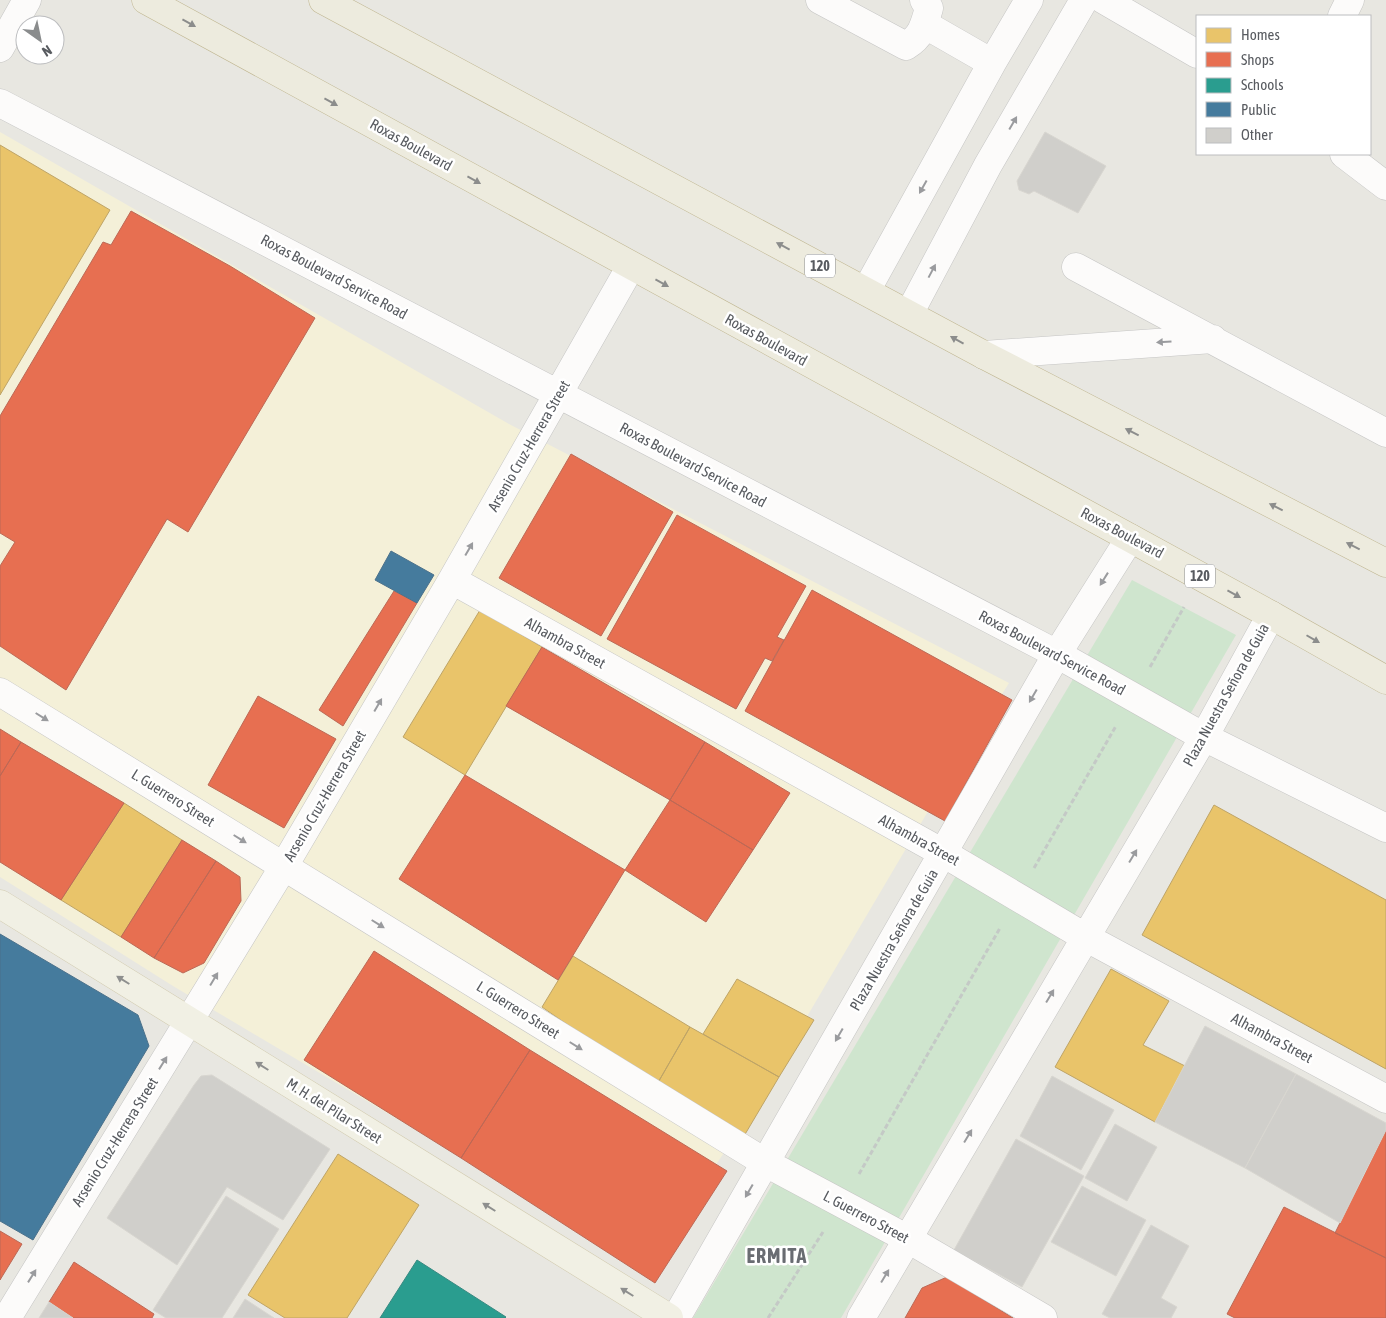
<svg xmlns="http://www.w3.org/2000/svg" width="1386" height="1318" viewBox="0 0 1386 1318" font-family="'Asap Condensed',sans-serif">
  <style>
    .commercial { fill: #f4f0d8 }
    .green { fill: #cfe5ce }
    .homes { fill: #e9c46a; stroke: #bea467 }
    .shops { fill: #e76f51; stroke: #bc6956 }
    .schools { fill: #2a9d8f; stroke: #388981 }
    .public { fill: #457b9d; stroke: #4b718b }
    .building { fill: #d0cfcb; stroke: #d8d6d0 }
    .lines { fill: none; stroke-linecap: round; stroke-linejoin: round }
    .minor-casing { stroke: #c5c5c4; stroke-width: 29 }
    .major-casing { stroke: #d1caae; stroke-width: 29 }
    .highway-casing { stroke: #bfb58f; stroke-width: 29 }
    .path { stroke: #c4c9c6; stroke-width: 3; stroke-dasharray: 5 2.5; stroke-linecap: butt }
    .minor { stroke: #fcfbfa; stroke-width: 28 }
    .major { stroke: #f1f0e4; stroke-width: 28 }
    .highway { stroke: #edebde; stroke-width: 28 }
    .oneway { fill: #8c8d8c }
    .oneway2 { fill: #9a9b9e }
    .oneway3 { fill: #8e8f8e }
    .labels { text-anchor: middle; stroke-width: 5; stroke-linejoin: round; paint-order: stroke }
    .shield { fill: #fff; stroke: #8a8c90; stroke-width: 1 }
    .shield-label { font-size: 14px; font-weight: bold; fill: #585b60 }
    .street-label { font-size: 15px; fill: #585b60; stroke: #fff }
    .district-label { font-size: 20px; font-weight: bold; letter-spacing: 1px; fill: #696c72; stroke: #fff }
  </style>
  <rect width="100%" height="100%" fill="#e8e7e1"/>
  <path class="commercial" d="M0 132 509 424 1009 683 927 813 746 1120 647 1267 173 986 0 877Z"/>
  <path class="green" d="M1132 580 1236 635 841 1318H693Z"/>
  <path class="homes" d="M0 145 110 210 0 395Z
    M480 610 542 647 465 775 403 737Z
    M124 803 182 840 121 937 61 900Z
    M1214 805 1386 900V1069L1142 935Z
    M573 956 690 1027 656 1086 542 1007Z
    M1111 969 1169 1001 1143 1045 1185 1066 1155 1122 1055 1067Z
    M737 979 814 1020 779 1077 703 1034Z
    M690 1027 779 1077 744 1136 656 1086Z
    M338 1154 419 1205 347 1318H285L248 1295Z"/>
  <path class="shops" d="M131 211 230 266 315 318 188 532 167 519 66 690 0 646V566L15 542 0 533V416L103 242 111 245Z
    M571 454 673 512 601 636 499 578Z
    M677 515 806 586 777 637 784 640 772 661 765 658 736 709 607 639Z
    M812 590 1012 700 945 821 745 711Z
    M394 591 417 603 343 726 319 710Z
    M542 647 705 742 670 800 506 706Z
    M258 696 336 739 284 828 208 785Z
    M0 729 21 742 0 776Z
    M21 742 124 803 61 900 0 862V776Z
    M705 742 790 793 753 850 670 800Z
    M465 775 625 870 558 980 399 879Z
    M670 800 753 850 706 922 625 870Z
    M182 840 216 861 154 958 121 937Z
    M216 861 240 877 241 901 204 963 183 973 154 958Z
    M374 951 530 1050 461 1158 304 1060Z
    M530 1050 727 1171 655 1283 461 1158Z
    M1386 1130V1258L1335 1233Z
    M1284 1207 1386 1258V1318H1235L1227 1314Z
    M0 1231 22 1244 0 1280Z
    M74 1262 154 1314 152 1318H73L49 1302Z
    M947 1277 1013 1318H905L922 1288Z"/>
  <path class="schools" d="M417 1260 506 1317 505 1318H380Z"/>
  <path class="public" d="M391 551 434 575 417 603 375 580Z
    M0 934 138 1015 149 1046 33 1240 0 1221Z"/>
  <path class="building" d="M1045 132 1106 166 1078 213 1034 191 1029 194 1019 190 1017 181Z
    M1205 1026 1296 1074 1245 1168 1155 1122Z
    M1296 1074 1386 1123V1130L1340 1223 1245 1168Z
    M212 1075 330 1149 283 1220 227 1187 177 1265 107 1218 194 1085 201 1076Z
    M1052 1076 1114 1110 1081 1170 1020 1136Z
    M1115 1124 1157 1147 1127 1201 1085 1178Z
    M1016 1139 1084 1176 1022 1287 954 1250Z
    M1082 1186 1146 1220 1116 1276 1051 1242Z
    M226 1196 279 1229 222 1318H166L153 1310Z
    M1151 1225 1189 1246 1161 1298 1177 1307 1171 1318H1110L1102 1314Z
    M245 1299 274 1318H233Z
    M49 1302 73 1318H39Z"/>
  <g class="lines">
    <defs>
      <path id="minor" d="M820 0 906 46C922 36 924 26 929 8L924 0
        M1104 0 1197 54
        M1342 16 1350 0
        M924 24 992 63
        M0 48 27 0
        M0 103 1057 654 1204 737 1386 828
        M1344 154 1386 186
        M1076 267 1386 433
        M866 291 992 63 1029 0
        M909 314 988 165 1084 0
        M984 355 1213 339
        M452 580 943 853 1085 937 1386 1099
        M0 692 766 1163 908 1239 1043 1318
        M7 1318 284 866 452 580 631 266
        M676 1318 1057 654 1130 538
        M861 1318 1204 737 1271 615"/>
      <path id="major" d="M0 904 669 1318"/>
      <path id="highway" d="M146 0 1271 615 1386 680
        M323 0 984 355 1386 563"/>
    </defs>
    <use href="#minor" class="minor-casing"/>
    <use href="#major" class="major-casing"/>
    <use href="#highway" class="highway-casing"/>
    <path class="path" d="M1150 667 1184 607
      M1034 868 1116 726
      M859 1174 1000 928
      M768 1318 823 1232"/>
    <use href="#minor" class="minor"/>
    <use href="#major" class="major"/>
    <use href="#highway" class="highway"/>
  </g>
  <defs><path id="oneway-solid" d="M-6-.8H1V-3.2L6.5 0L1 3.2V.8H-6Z" transform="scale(1.25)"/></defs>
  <g class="oneway">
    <use href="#oneway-solid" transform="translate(189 23) rotate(29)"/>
    <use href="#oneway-solid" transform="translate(331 102) rotate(29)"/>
    <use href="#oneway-solid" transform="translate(474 180) rotate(29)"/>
    <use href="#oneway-solid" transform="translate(783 246) rotate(-152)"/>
    <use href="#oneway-solid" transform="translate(662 283) rotate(29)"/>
    <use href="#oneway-solid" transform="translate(957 340) rotate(-151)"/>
    <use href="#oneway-solid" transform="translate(1132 432) rotate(-153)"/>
    <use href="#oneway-solid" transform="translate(1276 507) rotate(-153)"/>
    <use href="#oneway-solid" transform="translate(1353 546) rotate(-153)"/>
    <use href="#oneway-solid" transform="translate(1234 594) rotate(29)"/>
    <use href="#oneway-solid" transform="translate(1313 639) rotate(30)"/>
  </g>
  <g class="oneway2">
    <use href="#oneway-solid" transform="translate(1013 123) rotate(-60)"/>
    <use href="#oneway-solid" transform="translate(923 187) rotate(119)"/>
    <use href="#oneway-solid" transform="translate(932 271) rotate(-62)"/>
    <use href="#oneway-solid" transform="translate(1164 342) rotate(176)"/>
    <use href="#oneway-solid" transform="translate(469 549) rotate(-60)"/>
    <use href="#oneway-solid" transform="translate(1104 579) rotate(122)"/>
    <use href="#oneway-solid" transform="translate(1033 696) rotate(120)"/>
    <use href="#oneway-solid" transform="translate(378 705) rotate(-60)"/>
    <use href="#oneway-solid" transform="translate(42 717) rotate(32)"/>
    <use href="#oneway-solid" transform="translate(240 839) rotate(32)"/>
    <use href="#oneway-solid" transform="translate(1133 856) rotate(-59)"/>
    <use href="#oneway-solid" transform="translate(378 924) rotate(32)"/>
    <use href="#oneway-solid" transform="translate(214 979) rotate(-59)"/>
    <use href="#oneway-solid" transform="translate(1050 996) rotate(-59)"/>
    <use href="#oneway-solid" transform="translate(839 1035) rotate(120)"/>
    <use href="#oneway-solid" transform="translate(576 1046) rotate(32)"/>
    <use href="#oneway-solid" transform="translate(163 1063) rotate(-58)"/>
    <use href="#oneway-solid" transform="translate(968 1136) rotate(-59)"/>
    <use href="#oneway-solid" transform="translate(749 1191) rotate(120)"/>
    <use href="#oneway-solid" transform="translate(32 1276) rotate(-58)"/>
    <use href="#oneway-solid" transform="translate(885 1276) rotate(-59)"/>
  </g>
  <g class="oneway3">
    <use href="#oneway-solid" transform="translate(123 980) rotate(-148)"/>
    <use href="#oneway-solid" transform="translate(262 1066) rotate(-148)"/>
    <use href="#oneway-solid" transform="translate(489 1207) rotate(-148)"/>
    <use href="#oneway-solid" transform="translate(627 1292) rotate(-148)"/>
  </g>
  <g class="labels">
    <g class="shield">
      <rect x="805" y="254.5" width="30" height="23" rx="4"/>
      <rect x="1185" y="564.5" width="30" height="23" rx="4"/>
    </g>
    <g class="shield-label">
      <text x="820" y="271">120</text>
      <text x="1200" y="581">120</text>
    </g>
    <g class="street-label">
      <text transform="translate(411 145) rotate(29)" y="5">Roxas Boulevard</text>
      <text transform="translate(334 277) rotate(28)" y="5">Roxas Boulevard Service Road</text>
      <text transform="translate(766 340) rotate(29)" y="5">Roxas Boulevard</text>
      <text transform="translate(529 446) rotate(-60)" y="5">Arsenio Cruz-Herrera Street</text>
      <text transform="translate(693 465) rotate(28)" y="5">Roxas Boulevard Service Road</text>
      <text transform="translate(1122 533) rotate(28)" y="5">Roxas Boulevard</text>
      <text transform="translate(565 643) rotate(29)" y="5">Alhambra Street</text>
      <text transform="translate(1052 653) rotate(28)" y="5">Roxas Boulevard Service Road</text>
      <text transform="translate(1226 695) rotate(-61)" y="5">Plaza Nuestra Señora de Guia</text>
      <text transform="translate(325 796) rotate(-60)" y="5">Arsenio Cruz-Herrera Street</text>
      <text transform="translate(173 798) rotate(32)" y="5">L. Guerrero Street</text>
      <text transform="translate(919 840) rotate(29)" y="5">Alhambra Street</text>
      <text transform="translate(894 940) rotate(-60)" y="5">Plaza Nuestra Señora de Guia</text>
      <text transform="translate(518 1010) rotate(32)" y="5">L. Guerrero Street</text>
      <text transform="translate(1272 1038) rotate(28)" y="5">Alhambra Street</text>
      <text transform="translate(334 1111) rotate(32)" y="5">M. H. del Pilar Street</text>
      <text transform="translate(115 1142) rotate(-58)" y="5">Arsenio Cruz-Herrera Street</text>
      <text transform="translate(866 1217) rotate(28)" y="5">L. Guerrero Street</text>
    </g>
    <g class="district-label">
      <text x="777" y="1263">ERMITA</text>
    </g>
  </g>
  <rect x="1196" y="15" width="175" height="140" fill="#ffffff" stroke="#bcbdbf"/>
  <rect x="1206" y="28" width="25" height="15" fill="#e9c46a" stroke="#bcbdbf"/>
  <text x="1241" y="40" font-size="15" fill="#585b60">Homes</text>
  <rect x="1206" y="52" width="25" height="15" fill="#e76f51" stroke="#bcbdbf"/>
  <text x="1241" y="65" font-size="15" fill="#585b60">Shops</text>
  <rect x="1206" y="78" width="25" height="15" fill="#2a9d8f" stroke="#bcbdbf"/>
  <text x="1241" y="90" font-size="15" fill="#585b60">Schools</text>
  <rect x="1206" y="102" width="25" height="15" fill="#457b9d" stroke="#bcbdbf"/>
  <text x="1241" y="115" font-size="15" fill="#585b60">Public</text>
  <rect x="1206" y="128" width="25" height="15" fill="#d0cfcb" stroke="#bcbdbf"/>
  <text x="1241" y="140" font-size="15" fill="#585b60">Other</text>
  <g transform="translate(40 40) rotate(147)"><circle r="24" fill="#ffffff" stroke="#bcbdbf"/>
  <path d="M0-4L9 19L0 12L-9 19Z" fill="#8a8c8d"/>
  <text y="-8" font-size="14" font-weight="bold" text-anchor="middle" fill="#585b60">N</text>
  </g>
</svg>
